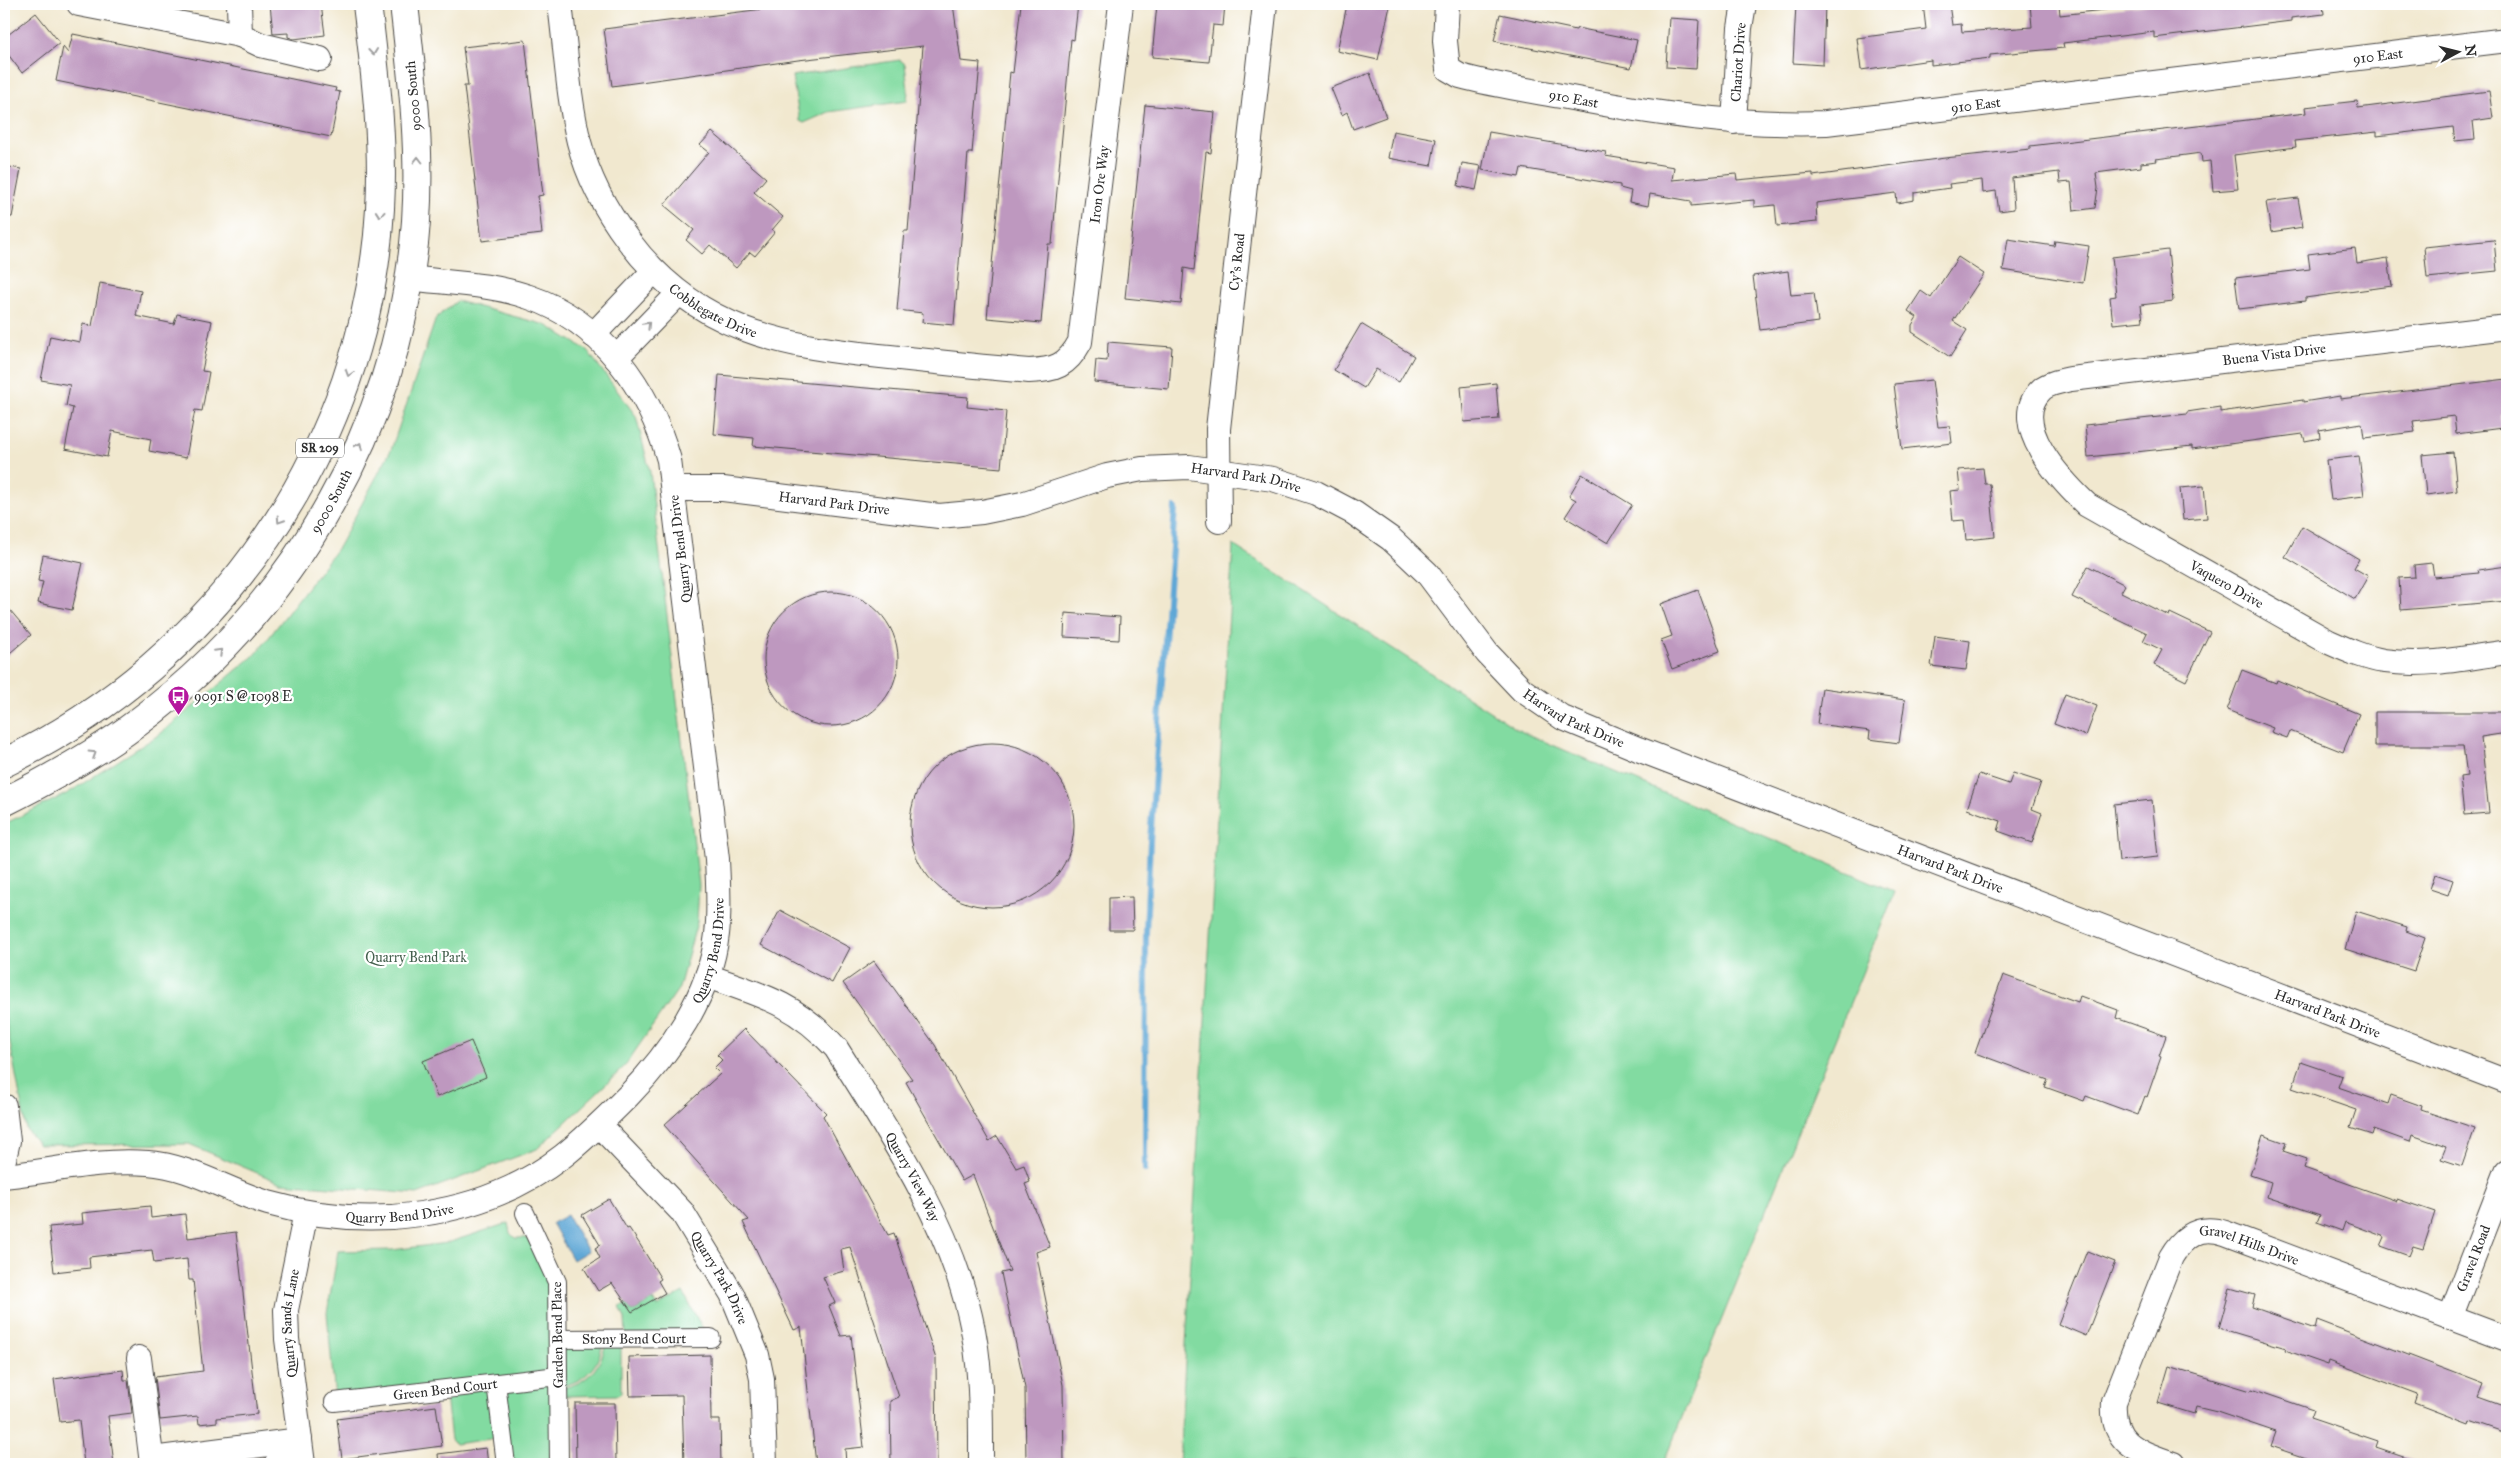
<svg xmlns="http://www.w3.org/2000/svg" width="2511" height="1468" viewBox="0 0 2511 1468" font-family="'IM FELL Great Primer',serif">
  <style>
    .green { fill: #82dba1; stroke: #568366 }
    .water { fill: #5fa7d6; stroke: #456980 }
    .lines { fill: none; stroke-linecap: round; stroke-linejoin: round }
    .stream { stroke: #5fa7d6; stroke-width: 6 }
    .building { fill: #be98bf }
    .pedestrian-casing { stroke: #494744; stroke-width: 20 }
    .minor-casing { stroke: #494744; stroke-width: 26 }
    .primary-casing { stroke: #494744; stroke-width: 30 }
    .pedestrian { stroke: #fff; stroke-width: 18 }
    .minor { stroke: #fff; stroke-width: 24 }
    .primary { stroke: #fff; stroke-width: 28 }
    .oneway { stroke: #a0a0a0 }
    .labels { text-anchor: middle; stroke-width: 4.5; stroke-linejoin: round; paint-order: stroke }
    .shield { fill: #fff; stroke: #6b6b6b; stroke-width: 1 }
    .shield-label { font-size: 12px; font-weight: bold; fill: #2b2b2b }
    .street-label { font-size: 14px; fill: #2b2b2b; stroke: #fff }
    .poi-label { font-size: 14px; fill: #2b2b2b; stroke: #fff; text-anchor: start }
    .park-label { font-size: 14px; fill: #45604e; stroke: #fff }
  </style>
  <rect width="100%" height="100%" fill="#fff"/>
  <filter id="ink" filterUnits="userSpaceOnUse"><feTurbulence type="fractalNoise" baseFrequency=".02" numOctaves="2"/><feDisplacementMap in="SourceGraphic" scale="10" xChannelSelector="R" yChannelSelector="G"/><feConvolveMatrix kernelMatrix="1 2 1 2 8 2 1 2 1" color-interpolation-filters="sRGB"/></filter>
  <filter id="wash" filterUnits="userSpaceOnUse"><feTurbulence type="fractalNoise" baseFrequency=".0096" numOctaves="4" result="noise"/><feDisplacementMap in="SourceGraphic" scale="20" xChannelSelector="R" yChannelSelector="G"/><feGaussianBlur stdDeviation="1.12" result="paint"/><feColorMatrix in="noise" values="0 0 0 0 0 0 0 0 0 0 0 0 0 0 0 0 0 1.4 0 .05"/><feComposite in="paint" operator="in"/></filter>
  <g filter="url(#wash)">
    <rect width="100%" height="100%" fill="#f1e8cf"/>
    <path class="green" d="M900 60 905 64 908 90 907 101 829 112 804 123 800 121 792 76Z
      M457 301 546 325 587 350 636 416 650 472 699 885 697 922 679 988 624 1067 537 1149 417 1194 281 1183 189 1144 39 1145 26 1129 4 1011V824L68 793 160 734 257 653 339 546 391 450 436 318Z
      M1233 545 1520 731 1895 892 1663 1464H1179Z
      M508 1223 510 1233 515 1238H527L553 1275 556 1372 335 1398 327 1313 338 1251 392 1250 447 1243Z
      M683 1292 705 1333 626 1336 625 1319 620 1307 626 1303 632 1312 653 1300 657 1307Z
      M564 1341 602 1347C597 1369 583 1382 561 1386Z
      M606 1341 621 1345V1393L618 1395 564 1396 561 1388C588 1384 602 1366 606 1341Z
      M551 1379 557 1464H509L501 1385Z
      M490 1387 497 1438 455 1444 451 1440 446 1396Z"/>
    <path class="water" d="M567 1215 588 1251 573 1260 552 1223Z"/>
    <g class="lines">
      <path class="stream" d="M1145 1169 1146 933 1150 841 1175 508"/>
    </g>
    <g id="blocks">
      <path class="building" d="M270 4H321L325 35 294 39 288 37V33L273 34Z
        M803 4H953L961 61 980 63 972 153H968L954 325 922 322 923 313 897 310 904 231H908L923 46 798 60 612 86 604 29Z
        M1021 4H1078L1074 40 1071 39 1052 244H1048L1041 323 987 318 1010 72 1013 73Z
        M1157 4H1225L1223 26 1213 25 1209 62 1152 57Z
        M1358 4 1390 6 1378 60 1337 51 1347 5 1357 8Z
        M1796 4H1825L1823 65 1793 63Z
        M1923 4H1949L1952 25 1961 24 1962 32 2032 27 2030 4H2059L2060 15 2155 4H2323L2324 14 2291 18V21L2154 38V32L2063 43 2064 48 1990 55V58L1931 65V60L1861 70 1857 38 1926 29Z
        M36 13 60 43 22 73 4 49V38Z
        M1500 14 1576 30 1577 28 1637 40 1631 68 1494 41Z
        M1669 18 1699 20 1696 69 1666 67Z
        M73 34 336 88 335 91 340 92 331 137 56 81 63 47 68 53Z
        M525 40 543 195 538 196 542 234 482 241 464 86H468L463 47Z
        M1370 73 1386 117 1353 129 1347 112 1342 115 1331 88Z
        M2489 91 2493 118 2473 121 2475 139 2455 141 2453 127 2377 136V132L2295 141 2296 147 2234 155 2238 189 2213 191 2210 161 2202 162 2201 153 2156 159 2157 161 2141 163V167L2096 173 2098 188 2095 208 2074 211 2071 182 2060 183 2059 172 2012 178 2014 209 1999 211 1996 191 1983 193 1982 180 1949 184 1950 188 1914 193V200L1897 203 1896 193 1816 203 1817 222 1777 226 1775 205 1754 207V200L1691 206V201L1650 194 1648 206 1629 202 1631 191 1620 188V185L1521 168 1519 177 1482 170 1489 132 1606 152 1605 156 1674 167 1672 180 1736 174 1737 180 1813 173V176L1945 158 2030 149V146L2306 113 2305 107 2357 101 2358 108Z
        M1145 105 1215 112 1211 153 1206 152 1194 270 1184 268 1181 304 1125 298Z
        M1393 131 1436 139 1431 166 1388 158Z
        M712 132 766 178 754 192 783 217 772 230 775 232 755 256 750 252 736 268 710 245 702 254 686 240 694 230 664 205 709 152 700 145Z
        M1462 163 1481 166 1476 190 1458 186Z
        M4 166 21 169 12 217H4Z
        M2298 198 2303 227 2271 232 2266 202Z
        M2008 239 2054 246 2055 241 2089 246 2083 283 2003 270Z
        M2494 240 2497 271 2427 278 2424 247Z
        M2355 248 2357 263 2388 258 2392 286 2305 298V301L2239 309 2235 278 2310 269 2308 254Z
        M2168 250 2173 301 2141 305 2143 321 2113 324 2110 297 2116 296 2112 257Z
        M1958 257 1984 274 1953 321 1967 330 1950 357 1912 332V325L1917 317 1908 311 1921 291 1931 298Z
        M1788 271 1791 295 1814 293 1818 322 1760 330 1753 276Z
        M100 283 141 291 136 316 174 324 177 314 212 321 202 371 209 372 202 411 195 410 186 458 149 451 151 439 112 431 107 457 65 449 73 408 66 406 70 385 41 380 50 336 80 342 83 324 92 326Z
        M1361 324 1414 356 1399 382 1376 369 1364 388 1334 370Z
        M1108 342 1172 347 1169 389 1094 382 1096 360 1107 361Z
        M719 375 968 397 967 407 1006 411 1001 468 753 446 754 438 714 434Z
        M2507 379V414L2501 415 2502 428 2456 434 2454 416 2413 421 2415 432 2364 438 2362 423 2319 430 2320 438 2305 441 2303 434 2192 449V446L2088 457 2085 425 2187 414V412L2220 407V412L2303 400V402L2340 396V399Z
        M1932 380 1938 427 1950 426 1952 443 1902 449 1894 384Z
        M1496 383 1499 419 1464 422 1461 387Z
        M2453 452 2457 491 2426 495 2422 455Z
        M2359 456 2364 496 2331 500 2326 460Z
        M1983 468 1985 484H1990L1995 537 1966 540 1964 520 1953 521 1950 491 1960 490 1958 470Z
        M1582 474 1632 505 1608 543 1565 517 1576 500 1569 496Z
        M2204 486 2207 518 2183 520 2180 488Z
        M2302 526 2359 559 2354 568 2368 576 2355 599 2285 557Z
        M43 555 83 563 72 610 38 603 43 582 38 581Z
        M2432 563 2434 577 2479 573 2478 570 2507 566V601L2401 610 2399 578 2415 577 2414 565Z
        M2088 566 2125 585 2121 592 2169 616 2170 613 2210 632 2186 681 2154 665 2162 650 2143 641 2147 633 2072 597Z
        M1698 590 1720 651 1672 669 1661 640 1672 636 1661 604Z
        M764 659a67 67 0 1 1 134 0a67 67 0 1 1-134 0Z
        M4 603 31 635 4 658Z
        M1065 613 1120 617 1119 640 1064 637Z
        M1935 636 1970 641 1966 670 1931 666Z
        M2242 670 2276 683 2277 680 2359 714 2343 752 2290 731 2287 738 2271 732 2273 728 2227 710Z
        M1822 688 1905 700 1899 743 1869 739 1870 731 1817 724Z
        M2065 694 2097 706 2086 736 2054 724Z
        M2375 712H2507V733L2481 737 2489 813 2464 815 2460 777 2467 776 2463 746H2375Z
        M910 825a82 82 0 1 1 164 0a82 82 0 1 1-164 0Z
        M2013 773 2041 782 2032 809 2042 813 2032 843 1998 831 2001 821 1967 809 1979 774 2009 784Z
        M2152 800 2158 857 2119 861 2114 804Z
        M2435 874 2453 880 2448 895 2430 889Z
        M1132 897 1133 930H1109V898Z
        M780 910 850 948 832 983 761 945Z
        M2356 911 2407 927 2406 931 2425 938 2414 971 2345 949Z
        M874 961 935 1045 989 1141 997 1136 1016 1168 1024 1165 1030 1182 1025 1184 1050 1247 1036 1252 1063 1385 1064 1464H1026L1025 1388 1001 1273 1010 1271 973 1175 962 1181 906 1082 912 1079 843 983Z
        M2003 975 2078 1002 2080 996 2118 1010 2116 1018 2166 1036 2159 1056 2161 1057 2147 1097 2145 1096 2138 1115 2086 1096 2084 1101 2045 1087 2048 1080 1975 1053Z
        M744 1029 826 1113 823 1116 888 1235 894 1233 936 1359 937 1464H891L890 1401 899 1397 850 1247 841 1249 844 1271 823 1277 835 1303 829 1306 841 1336 851 1335 864 1447 845 1449 846 1464H816L801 1327 794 1330 743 1222 749 1220 664 1125 720 1074 714 1068 722 1060 717 1055Z
        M471 1041 486 1077 437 1097 423 1061Z
        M2301 1062 2342 1076 2338 1087 2388 1104 2391 1095 2422 1106 2421 1110 2475 1128 2462 1166 2441 1159 2446 1147 2412 1135 2410 1142 2374 1129 2372 1135 2350 1128 2356 1110 2292 1088Z
        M2263 1135 2286 1143 2283 1151 2307 1159 2304 1168 2397 1201V1199L2435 1212 2423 1249 2413 1246 2409 1256 2381 1246 2385 1237 2345 1222 2342 1231 2317 1222 2320 1215 2267 1197 2271 1182 2250 1175Z
        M609 1199 627 1229 629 1228 639 1243 661 1279 658 1281 665 1293 632 1312 612 1283 598 1291 584 1268 600 1258 595 1248 600 1245 582 1215Z
        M150 1206 151 1218 185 1214 188 1238 236 1232 257 1414 217 1418V1422L199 1424 198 1416 160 1420 155 1377 203 1371 193 1280H189L187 1259 154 1263 152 1250 89 1257 90 1268 54 1272 49 1227 83 1224 82 1213Z
        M2087 1251 2115 1262 2086 1336 2058 1324Z
        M2230 1288 2255 1295 2252 1307 2315 1329 2317 1320 2484 1384 2479 1397 2507 1407V1434L2470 1421 2469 1424 2414 1403 2417 1394 2329 1361 2328 1365 2285 1350 2286 1348 2219 1328Z
        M710 1355 711 1420H720L721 1464H684L682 1395 630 1396 629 1357Z
        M2169 1366 2251 1391 2252 1389 2313 1410 2310 1418 2378 1441 2376 1447 2417 1461V1464H2324L2271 1446 2276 1432 2217 1412 2196 1407 2194 1414 2158 1403Z
        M123 1370 124 1380H128L132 1413 108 1416 114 1464H84L79 1420 60 1422 54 1379Z
        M575 1403H615L616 1464H576Z
        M436 1406 442 1446 342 1459 337 1419Z
        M486 1448 488 1464H439L438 1454Z"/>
    </g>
  </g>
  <g filter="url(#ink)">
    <use href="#blocks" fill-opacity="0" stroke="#494744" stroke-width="1"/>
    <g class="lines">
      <defs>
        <g id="pedestrian">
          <path d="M525 1213 557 1282 559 1464"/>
          <path id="s1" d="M558 1339 711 1338"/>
          <path d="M496 1383 506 1464"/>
          <path id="s2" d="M334 1402 558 1376"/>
        </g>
        <g id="minor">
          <path d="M79 4 240 35 261 45 320 59"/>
          <path d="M239 4 240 35"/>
          <path id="s3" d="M560 4C566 50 568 97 579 142 588 177 606 211 628 240 696 331 783 347 890 357 936 362 982 367 1029 371 1055 370 1067 366 1080 342L1121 4"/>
          <path id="s4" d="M1447 4 1445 41 1448 69 1460 76C1493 85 1527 90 1561 96 1649 113 1736 126 1826 123L2507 40"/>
          <path id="s5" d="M1734 122 1740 28 1744 4"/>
          <path id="s6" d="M2507 327 2071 379C2062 381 2049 383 2042 389 2005 423 2063 482 2087 505L2329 642C2347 650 2365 658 2384 661 2425 667 2467 658 2507 652"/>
          <path d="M593 335 653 272"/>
          <path d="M616 358 679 293"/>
          <path id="s7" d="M673 489H723L939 516 982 512 1022 504 1107 476 1142 469 1189 467 1273 479 1316 493 1354 513 1391 539 1427 573 1487 653 1522 690 1563 718 1638 749 2507 1082"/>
          <path id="s8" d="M1219 521 1218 429 1265 4"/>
          <path id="s9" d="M707 976C762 995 796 1004 836 1048 889 1133 947 1218 970 1316 982 1365 981 1415 981 1464"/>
          <path d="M4 1106 8 1141 4 1159"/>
          <path id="s10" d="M599 1125 682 1212 732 1294 757 1355 762 1379 765 1464"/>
          <path id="s11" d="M4 1176C51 1171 100 1159 148 1163 191 1166 227 1191 268 1203 366 1231 480 1220 563 1156 586 1138 607 1117 628 1096 670 1053 710 995 717 934 720 909 718 884 717 859L669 460C649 389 601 321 529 297 492 284 448 283 409 278"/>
          <path id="s12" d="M2450 1318 2507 1171"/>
          <path d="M139 1358 152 1464"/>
          <path d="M152 1459 300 1440"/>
          <path d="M276 1464 302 1460"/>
          <path id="s13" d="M303 1464 287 1339 286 1310 306 1212"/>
          <path id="s14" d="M2173 1464C2140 1452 2111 1445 2114 1402L2171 1257C2184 1235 2200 1225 2225 1233L2507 1339"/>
        </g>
        <g id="primary">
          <path d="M4 763C218 661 367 447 380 209 384 140 375 72 367 4"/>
          <path id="s15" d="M4 802C50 779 96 754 137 723 296 605 402 420 416 221 421 148 412 76 404 4"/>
        </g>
      </defs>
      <use href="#pedestrian" class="pedestrian-casing"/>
      <use href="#minor" class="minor-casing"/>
      <use href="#primary" class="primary-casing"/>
      <use href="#pedestrian" class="pedestrian"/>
      <use href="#minor" class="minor"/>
      <use href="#primary" class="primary"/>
    </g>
    <defs><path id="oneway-chevron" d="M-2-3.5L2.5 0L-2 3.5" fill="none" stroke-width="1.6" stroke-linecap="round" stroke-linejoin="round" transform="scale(1.25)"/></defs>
    <g class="oneway">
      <use href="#oneway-chevron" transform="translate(373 52) rotate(84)"/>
      <use href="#oneway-chevron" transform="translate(418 160) rotate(-90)"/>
      <use href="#oneway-chevron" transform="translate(380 214) rotate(95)"/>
      <use href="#oneway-chevron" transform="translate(647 325) rotate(-46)"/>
      <use href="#oneway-chevron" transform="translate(349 373) rotate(108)"/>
      <use href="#oneway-chevron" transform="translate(359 446) rotate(-65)"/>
      <use href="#oneway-chevron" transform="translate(280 520) rotate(123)"/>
      <use href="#oneway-chevron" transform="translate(219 652) rotate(-45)"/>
      <use href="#oneway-chevron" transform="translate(93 754) rotate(-32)"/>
    </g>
  </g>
  <defs>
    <symbol id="bus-pin" viewBox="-11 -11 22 30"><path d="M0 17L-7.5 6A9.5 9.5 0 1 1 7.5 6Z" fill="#b5179e" stroke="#fff"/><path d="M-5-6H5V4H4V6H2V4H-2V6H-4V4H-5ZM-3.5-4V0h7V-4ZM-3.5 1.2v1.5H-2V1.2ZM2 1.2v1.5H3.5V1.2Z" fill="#fff"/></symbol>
  </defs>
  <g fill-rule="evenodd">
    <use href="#bus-pin" x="166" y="684" width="25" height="34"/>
  </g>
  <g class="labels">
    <rect class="shield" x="296" y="438.5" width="48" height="19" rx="4"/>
    <g class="shield-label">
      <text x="320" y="452">SR 209</text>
    </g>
    <g class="street-label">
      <text dy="5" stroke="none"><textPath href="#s4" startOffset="1005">910 East</textPath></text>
      <text dy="5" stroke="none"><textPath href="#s5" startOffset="60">Chariot Drive</textPath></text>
      <text transform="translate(413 96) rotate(-95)" y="5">9000 South</text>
      <text dy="5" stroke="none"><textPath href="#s4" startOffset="195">910 East</textPath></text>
      <text dy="5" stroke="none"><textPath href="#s4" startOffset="600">910 East</textPath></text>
      <text dy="5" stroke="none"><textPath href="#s3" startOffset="908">Iron Ore Way</textPath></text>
      <text dy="5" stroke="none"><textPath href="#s8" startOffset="260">Cy's Road</textPath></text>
      <text dy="5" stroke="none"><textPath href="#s3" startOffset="362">Cobblegate Drive</textPath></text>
      <text transform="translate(2274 354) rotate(-7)" y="5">Buena Vista Drive</text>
      <text dy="5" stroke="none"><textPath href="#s7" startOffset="582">Harvard Park Drive</textPath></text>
      <text dy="5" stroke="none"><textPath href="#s15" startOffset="452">9000 South</textPath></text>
      <text dy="5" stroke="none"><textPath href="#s7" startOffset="162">Harvard Park Drive</textPath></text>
      <text transform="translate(680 549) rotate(-97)" y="5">Quarry Bend Drive</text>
      <text dy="5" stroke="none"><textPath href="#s6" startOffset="769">Vaquero Drive</textPath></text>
      <text dy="5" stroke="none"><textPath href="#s7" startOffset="1002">Harvard Park Drive</textPath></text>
      <text dy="5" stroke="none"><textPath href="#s7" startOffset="1408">Harvard Park Drive</textPath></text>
      <text dy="5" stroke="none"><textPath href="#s11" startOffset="840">Quarry Bend Drive</textPath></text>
      <text dy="5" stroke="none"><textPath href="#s7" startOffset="1812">Harvard Park Drive</textPath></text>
      <text dy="5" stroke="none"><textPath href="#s9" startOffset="300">Quarry View Way</textPath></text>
      <text dy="5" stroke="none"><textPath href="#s11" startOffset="405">Quarry Bend Drive</textPath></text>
      <text dy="5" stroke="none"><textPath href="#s14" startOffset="342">Gravel Hills Drive</textPath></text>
      <text dy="5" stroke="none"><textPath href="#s12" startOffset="64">Gravel Road</textPath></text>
      <text dy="5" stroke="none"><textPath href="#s10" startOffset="196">Quarry Park Drive</textPath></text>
      <text dy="5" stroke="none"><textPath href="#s13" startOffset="142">Quarry Sands Lane</textPath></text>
      <text transform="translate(557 1335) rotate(-91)" y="5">Garden Bend Place</text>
      <text dy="5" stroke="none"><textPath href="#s1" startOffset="76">Stony Bend Court</textPath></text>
      <text dy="5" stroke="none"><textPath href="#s2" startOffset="112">Green Bend Court</textPath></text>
    </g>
    <g class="poi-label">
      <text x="194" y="701">9091 S @ 1098 E</text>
    </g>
    <g class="park-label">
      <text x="416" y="962">Quarry Bend Park</text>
    </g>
  </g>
  <rect width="2511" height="1468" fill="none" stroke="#fff" stroke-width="20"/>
  <g transform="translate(2458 52) rotate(83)" stroke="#ffffff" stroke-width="4" paint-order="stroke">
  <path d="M0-4L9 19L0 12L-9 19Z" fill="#2b2b2b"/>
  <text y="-8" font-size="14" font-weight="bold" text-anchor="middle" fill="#2b2b2b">N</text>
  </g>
</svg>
